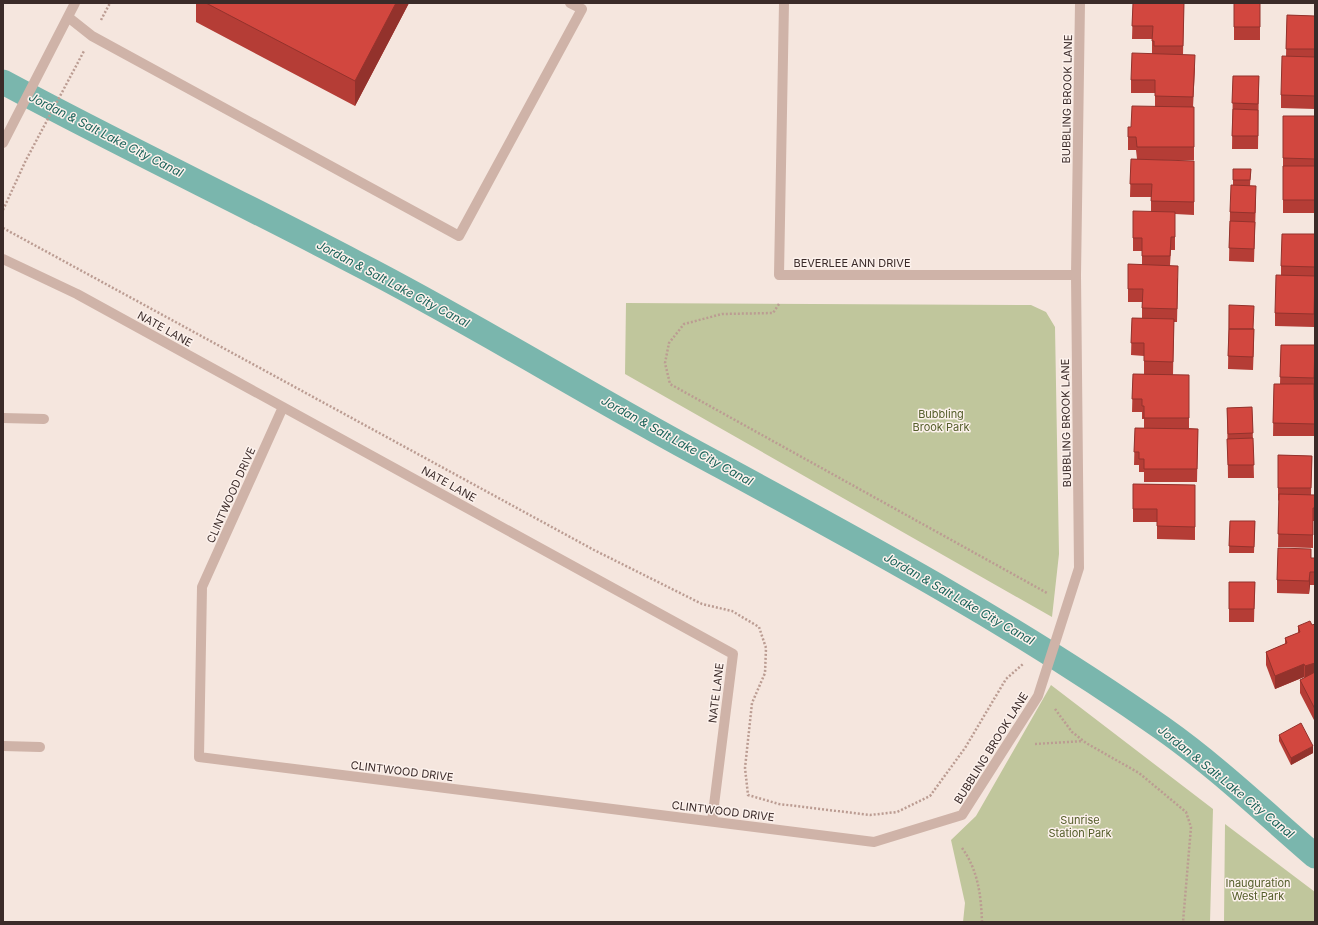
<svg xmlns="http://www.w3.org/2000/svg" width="1318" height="925" viewBox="0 0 1318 925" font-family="Inter,sans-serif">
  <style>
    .green { fill: #c0c69c }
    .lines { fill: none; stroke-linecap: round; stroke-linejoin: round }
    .canal { stroke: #7ab6ad; stroke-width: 25 }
    .path { stroke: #bb9c92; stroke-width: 2.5; stroke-dasharray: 2 2; stroke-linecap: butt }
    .minor { stroke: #cfb3a8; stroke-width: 10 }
    .wall { fill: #b53d36 }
    .shaded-wall { fill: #93322c }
    .building { fill: #d2473f; stroke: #93322c }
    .labels { text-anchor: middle; stroke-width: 3; stroke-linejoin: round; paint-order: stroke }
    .street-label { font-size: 11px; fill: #3b2b29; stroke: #fcf1ec }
    .park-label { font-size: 11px; fill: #545d2a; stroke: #fcf1ec }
    .water-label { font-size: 12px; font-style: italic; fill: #196259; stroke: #fcf1ec }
  </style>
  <rect width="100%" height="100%" fill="#f5e6de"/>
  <path class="green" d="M626 303 1031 305 1046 312 1055 327 1059 554 1052 617 625 374Z
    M1051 685 1213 809 1210 922H963L965 903 951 840 976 816Z
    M1225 824 1315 892V922H1224Z"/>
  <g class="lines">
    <path class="canal" d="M3 82C120 145 240 202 358 264 467 320 572 385 680 444 844 533 1009 620 1162 728 1216 766 1265 813 1315 856"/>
    <path class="path" d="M101 20 110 3
      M3 210 26 160 84 51
      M3 228 594 550 702 604 732 611 759 627 766 648 765 673 752 703 745 768 748 795 779 804 870 815 897 812 930 796 965 748 1006 679 1023 664
      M779 304 773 313 722 314 684 324 669 343 665 363 670 384 1047 593
      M1055 709 1072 732 1086 743 1139 773 1186 812 1191 827 1183 922
      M1035 744 1083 741
      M962 848C978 870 981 895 982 922"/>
    <path class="minor" d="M784 3 779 275H1076
      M68 17 92 36 459 236 582 9 570 3
      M3 143 75 3
      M3 259 77 294 733 654 712 821
      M283 407 202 587 199 757 874 842 962 815 1038 696 1079 568 1076 275 1080 3
      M3 418 44 419
      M3 746 40 747"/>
  </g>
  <path class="wall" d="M196 3H409L355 106 196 22Z
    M1133 3H1184L1183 55 1195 68 1193 107H1194V160H1143L1194 161V215L1175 214V250H1171L1170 265 1178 279 1177 322H1174L1173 375H1189V428L1198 429 1197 482H1144V472H1139V465H1134L1135 428H1144V419H1142V412H1132L1133 374H1144V356L1131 355 1132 318H1142V302H1128V264L1142 265V251H1133V238L1151 212V197H1130L1131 159H1137L1136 150H1128V127H1131L1155 107V93H1131V80L1152 54V39H1132Z
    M1234 3H1260V40H1234Z
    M1287 15 1315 16V109L1281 108V95L1286 56Z
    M1233 76H1259L1258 149H1232Z
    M1283 116H1315V213H1283Z
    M1233 169H1251L1250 186 1256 199 1254 262 1229 261 1230 212 1233 185Z
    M1315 234V311L1314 327 1275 326V313L1281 275V266Z
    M1229 305 1254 329V342L1253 370 1228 369Z
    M1281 345H1315L1314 400H1315V436H1273L1274 384H1280Z
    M1252 407 1254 478H1228L1227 408Z
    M1278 455 1312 456 1311 495H1315V521H1313V548L1278 547 1279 501 1278 500Z
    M1133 484 1195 485V540L1157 539V522H1133Z
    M1230 521H1255L1254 553H1229Z
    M1311 558H1315V585H1310L1309 594 1277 593V580Z
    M1229 582H1255L1254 622H1229Z
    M1315 624V722L1300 693V680L1305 678 1304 677 1275 689 1266 665V652L1285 644V638L1298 633V626L1312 625Z
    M1279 735 1313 753 1291 765 1279 741Z"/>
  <path class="shaded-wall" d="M396 3H409L355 106V81Z
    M1310 572V585L1309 594V581Z
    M1315 663V676L1305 679V666Z
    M1304 664V677L1275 689V676Z
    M1313 746V753L1291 765V758Z"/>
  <path class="building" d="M206 3H396L355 81Z
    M1133 3H1184L1183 46H1154V41H1152L1153 26H1132Z
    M1234 3H1260V27H1234Z
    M1287 15 1315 16V49H1286Z
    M1132 53 1195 55 1193 97 1155 96V80H1131Z
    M1282 56 1315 57V96L1281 95Z
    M1233 76H1259L1258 104 1232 103Z
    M1132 106 1194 107V147H1137L1136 137H1128V127H1131Z
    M1233 109 1258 110V136H1232Z
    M1283 116H1315V159L1283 158Z
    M1131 159 1194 161V202L1151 201 1152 184H1130Z
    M1283 166H1315V200H1283Z
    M1233 169H1251L1250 180H1233Z
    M1231 185 1256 186 1255 213 1230 212Z
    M1133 211 1175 212V237H1171L1170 256H1142V238H1133Z
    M1230 221 1255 222 1254 249 1229 248Z
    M1282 234H1315V267L1281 266Z
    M1128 264 1178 266 1177 309 1142 308 1143 289H1128Z
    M1276 275 1315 276 1314 314 1275 313Z
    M1229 305 1254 306 1253 329H1229Z
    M1132 318 1174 319 1173 362 1144 361V343H1131Z
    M1229 329H1254L1253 357 1228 356Z
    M1281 345H1315L1314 378 1280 377Z
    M1133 374 1189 375V418H1144V406H1142V399H1132Z
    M1274 384H1314V400H1315V424L1273 423Z
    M1252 407 1253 433 1228 434 1227 408Z
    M1135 428 1198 429 1197 469H1144V459H1139V452H1134Z
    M1253 438 1254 465H1228L1227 439Z
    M1278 455 1312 456 1311 488H1278Z
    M1133 484 1195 485V527L1157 526V509H1133Z
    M1279 494 1315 495V508H1313V535L1278 534Z
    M1230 521H1255L1254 547 1229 546Z
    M1278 548 1311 549V558H1315V572H1310L1309 581 1277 580Z
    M1229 582H1255L1254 609H1229Z
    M1310 621 1312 625 1315 624V663L1305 666 1304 664 1275 676 1266 652 1287 643 1285 638 1300 632 1298 626Z
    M1315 672V709L1300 680Z
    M1301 723 1313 746 1291 758 1279 735Z"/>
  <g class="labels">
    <g class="street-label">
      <text transform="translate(1067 99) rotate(-89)" y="4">BUBBLING BROOK LANE</text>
      <text x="852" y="267">BEVERLEE ANN DRIVE</text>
      <text transform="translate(165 329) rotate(29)" y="4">NATE LANE</text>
      <text transform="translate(1066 423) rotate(-91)" y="4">BUBBLING BROOK LANE</text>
      <text transform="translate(449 484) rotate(29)" y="4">NATE LANE</text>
      <text transform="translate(231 495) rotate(-66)" y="4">CLINTWOOD DRIVE</text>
      <text transform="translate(716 693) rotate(-83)" y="4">NATE LANE</text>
      <text transform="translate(991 748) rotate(-58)" y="4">BUBBLING BROOK LANE</text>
      <text transform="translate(402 771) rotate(7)" y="4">CLINTWOOD DRIVE</text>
      <text transform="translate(723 811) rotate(7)" y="4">CLINTWOOD DRIVE</text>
    </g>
    <g class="park-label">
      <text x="941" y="418">Bubbling<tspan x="941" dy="13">Brook Park</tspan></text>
      <text x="1080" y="824">Sunrise<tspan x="1080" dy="13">Station Park</tspan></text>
      <text x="1258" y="887">Inauguration<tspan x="1258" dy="13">West Park</tspan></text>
    </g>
    <g class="water-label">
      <text transform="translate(106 135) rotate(27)" y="4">Jordan &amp; Salt Lake City Canal</text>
      <text transform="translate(393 284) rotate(28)" y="4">Jordan &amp; Salt Lake City Canal</text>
      <text transform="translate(677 441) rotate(29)" y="4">Jordan &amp; Salt Lake City Canal</text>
      <text transform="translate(959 599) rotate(30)" y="4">Jordan &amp; Salt Lake City Canal</text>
      <text transform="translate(1226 782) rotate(39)" y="4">Jordan &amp; Salt Lake City Canal</text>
    </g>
  </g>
  <rect width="1318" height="925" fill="none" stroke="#3b2b29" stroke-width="8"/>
</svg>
